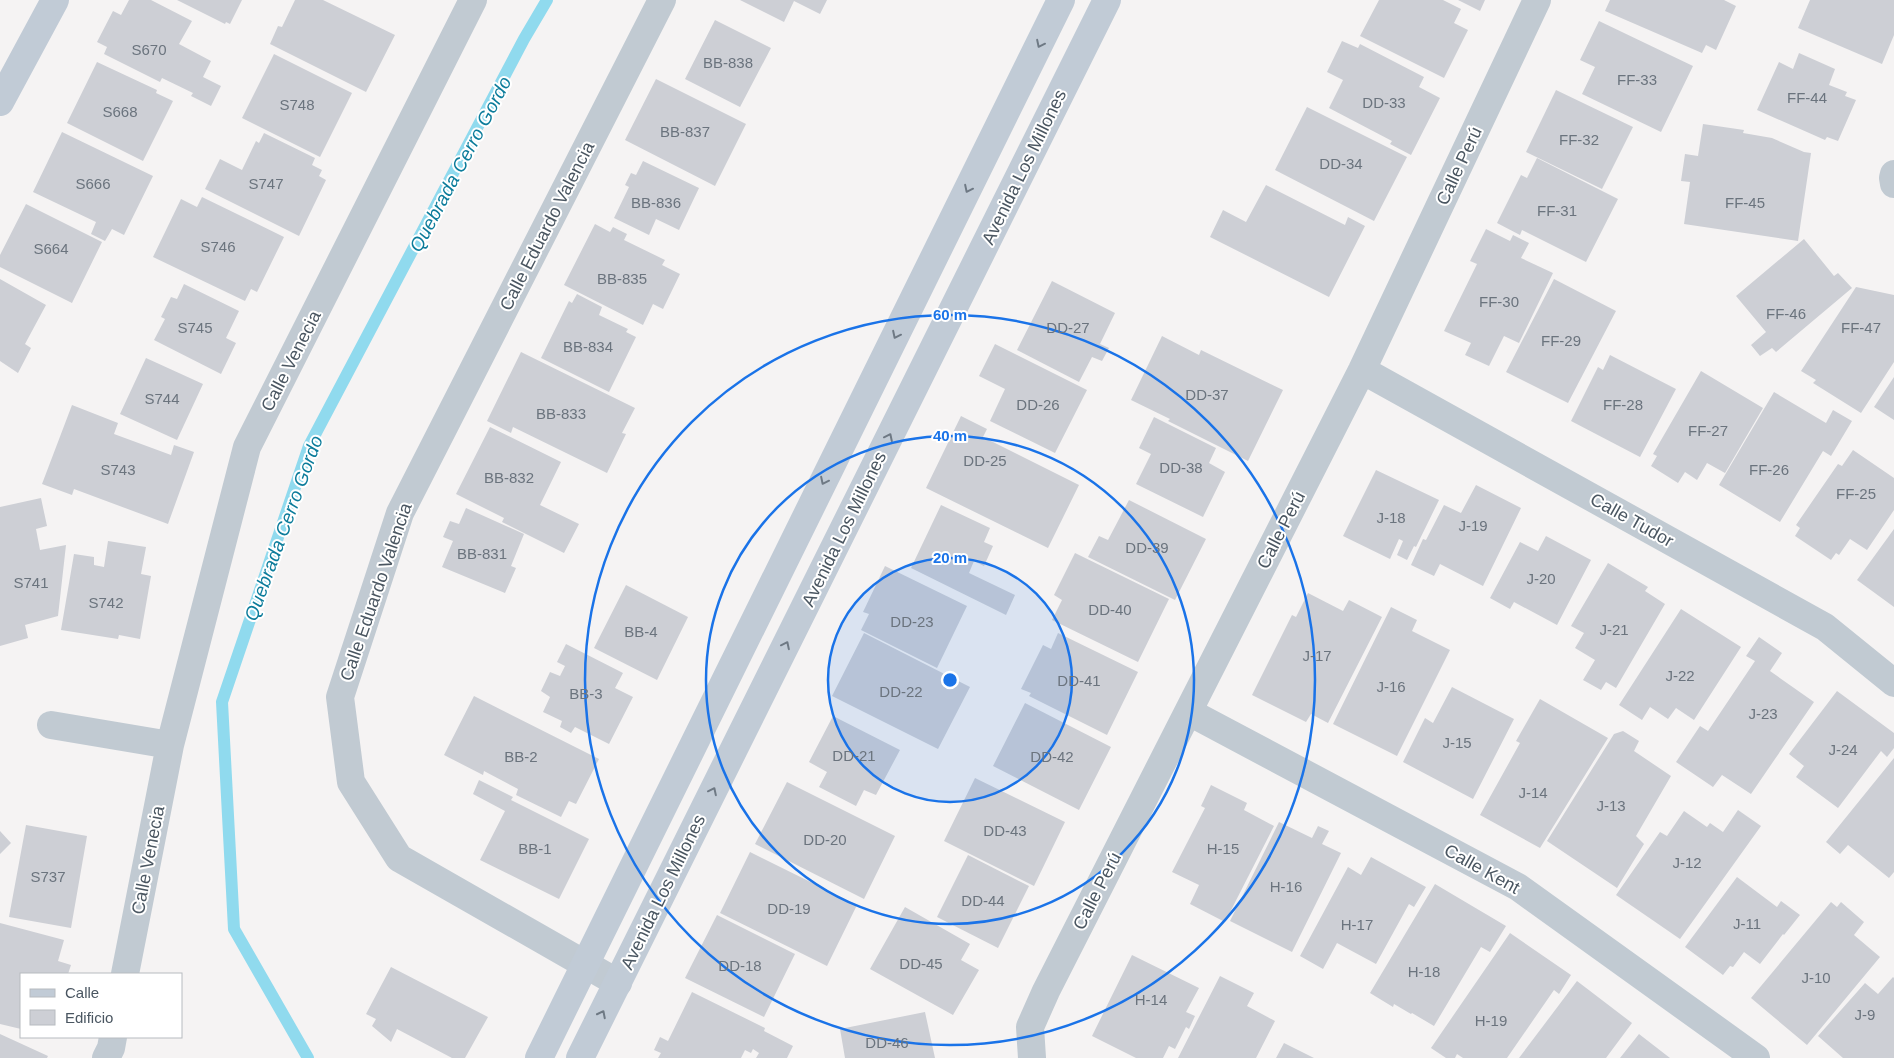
<svg xmlns="http://www.w3.org/2000/svg" width="1894" height="1058" viewBox="0 0 1894 1058" font-family="Arial,sans-serif">
  <style>
    .lines { fill: none; stroke-linecap: round; stroke-linejoin: round }
    .stream { stroke: #90daee; stroke-width: 12 }
    .building { fill: #cdcfd5 }
    .street { stroke: #c1cad2; stroke-width: 28 }
    .secondary { stroke: #c1cbd6; stroke-width: 28 }
    .oneway { stroke: #6e7984 }
    .ring { fill: none; stroke: #1a73e8; stroke-width: 2.5 }
    .labels { text-anchor: middle; stroke-width: 4; stroke-linejoin: round; paint-order: stroke }
    .number-label { font-size: 15px; fill: #6b747e }
    .street-label { font-size: 18px; fill: #4a5661; stroke: #fff }
    .water-label { font-size: 19px; font-style: italic; fill: #0c7c9b; stroke: #fff }
    .centre { fill: #1a73e8; stroke: #fff; stroke-width: 2.5 }
    .ring-label { font-size: 15px; text-anchor: middle; font-weight: bold; fill: #1a73e8; stroke: #fff; stroke-width: 4; stroke-linejoin: round; paint-order: stroke }
  </style>
  <rect width="100%" height="100%" fill="#f5f3f3"/>
  <g class="lines">
    <path class="stream" d="M308 1058 234 929 222 702 309 446 524 39 547 0"/>
  </g>
  <path class="building" d="M129 0H151L192 21 179 44 211 61 203 77 221 86 211 106 191 96 193 93 162 78 160 82 104 54 107 47 97 42 113 11 121 15Z
    M177 0H242L230 24 226 22 225 24Z
    M295 0H323L395 35 366 92 270 44 278 26 282 27Z
    M740 0H827L820 14 794 1 784 22Z
    M1379 0H1443L1461 9 1454 23 1468 30 1444 78 1360 36Z
    M1458 0H1485L1480 11Z
    M1610 0H1724L1736 6 1716 50 1706 45 1702 53 1605 11Z
    M1810 0H1894V35L1882 64 1798 28Z
    M715 20 771 48 740 107 685 79Z
    M1599 21 1693 66 1661 132 1582 94 1595 67 1580 60Z
    M1342 41 1358 48 1360 44 1424 77 1419 87 1440 98 1411 155 1390 144 1392 141 1329 108 1343 80 1327 72Z
    M1799 53 1835 69 1829 85 1847 92 1845 96 1856 100 1838 141 1827 137 1825 140 1757 110 1779 62 1793 69Z
    M274 54 352 93 320 157 242 118Z
    M97 62 157 90 156 93 173 101 143 161 67 123Z
    M656 79 746 124 715 186 625 140Z
    M1556 90 1633 127 1602 189 1526 152Z
    M1307 107 1407 157 1374 221 1275 170Z
    M1703 124 1744 130 1743 133 1772 138 1804 152 1811 153 1798 241 1684 224 1690 182 1681 181 1685 154 1698 156Z
    M62 132 153 176 124 235 112 229 105 241 91 234 96 222 33 192Z
    M264 133 315 158 312 165 322 170 319 176 326 180 299 236 205 189 220 159 242 170 256 141 259 143Z
    M1537 158 1618 199 1586 262 1522 230 1520 235 1497 223 1521 175 1527 178Z
    M643 161 699 188 679 230 656 219 649 235 614 218 629 187 625 185 631 173 636 175Z
    M1266 185 1345 225 1348 217 1365 226 1329 297 1210 237 1223 210 1246 222Z
    M202 197 284 237 257 292 251 289 245 301 153 257 181 199 197 207Z
    M26 204 102 242 72 303 0 267V255Z
    M595 224 610 232 613 227 627 234 624 240 665 260 662 265 680 274 663 309 653 304 643 325 564 285Z
    M1486 229 1510 241 1513 235 1529 243 1521 258 1553 273 1519 343 1504 336 1489 366 1465 355 1471 343 1444 331 1477 264 1470 261Z
    M1804 239 1834 276 1838 273 1852 288 1776 352 1772 348 1760 356 1751 345 1766 332 1736 296Z
    M0 279 46 305 25 344 31 348 18 373 0 361Z
    M1554 279 1616 311 1568 403 1506 372Z
    M1052 281 1115 313 1100 344 1109 348 1102 361 1092 357 1079 382 1017 350Z
    M184 284 239 311 226 338 236 343 221 374 154 340 165 319 161 317 171 297 177 299Z
    M1856 287 1894 295V362L1861 413 1813 383 1816 380 1801 371Z
    M577 294 602 307 599 315 628 329 626 332 636 337 609 392 541 358 569 301 572 303Z
    M1162 336 1199 355 1201 350 1283 390 1248 461 1168 421 1170 419 1131 400Z
    M995 344 1087 390 1055 453 990 421 1005 389 979 376Z
    M521 352 635 408 622 433 626 434 607 473 513 427 511 433 487 421Z
    M1610 355 1676 389 1640 457 1571 421 1598 367 1603 370Z
    M146 358 203 384 177 440 120 414Z
    M1701 371 1763 408 1725 473 1707 463 1697 480 1685 472 1678 483 1651 466 1657 456 1653 454Z
    M1894 377V420L1874 407Z
    M1774 392 1826 423 1833 410 1852 421 1831 456 1823 451 1780 522 1719 485Z
    M72 405 118 423 114 434 171 455 174 445 194 452 168 524 74 489 72 495 42 484Z
    M961 416 987 429 983 437 1079 485 1048 548 926 488Z
    M1154 417 1216 448 1209 463 1225 472 1203 517 1136 484 1151 454 1139 448Z
    M490 427 561 462 540 505 579 524 564 553 502 522 504 518 456 494Z
    M1853 450 1894 478V510L1867 550 1850 539 1839 555 1836 553 1831 560 1795 536 1800 528 1796 525 1838 464 1842 466Z
    M1376 470 1439 500 1416 547 1414 546 1407 560 1397 555 1403 541 1399 539 1390 559 1343 536Z
    M1476 485 1521 508 1483 586 1440 564 1434 576 1411 565 1423 539 1426 540 1444 505 1461 513Z
    M41 498 47 526 36 529 40 550 66 545 58 616 25 625 28 638 0 646V507Z
    M1129 500 1206 539 1175 600 1088 557 1099 536 1108 540Z
    M941 505 990 528 984 542 993 546 984 566 974 561 969 573 1015 595 1006 615 911 568Z
    M466 508 524 534 511 566 516 568 505 593 442 567 453 541 443 537 450 521 459 524Z
    M1894 529V607L1857 580Z
    M1546 536 1591 560 1557 625 1514 602 1510 609 1490 598 1520 542 1538 551Z
    M108 541 146 547 141 574 151 576 140 639 119 635 118 639 61 630 74 554 94 557V565L104 567Z
    M1075 553 1169 599 1138 662 1052 620 1062 600 1054 595Z
    M1608 563 1648 587 1645 591 1665 604 1616 688 1606 682 1601 690 1583 680 1595 660 1575 648 1584 633 1571 626Z
    M885 566 967 606 937 668 861 630 869 614 863 612Z
    M626 585 688 617 657 680 594 648Z
    M1308 593 1343 611 1349 600 1382 617 1328 723 1311 714 1306 722 1252 695 1292 615 1296 617Z
    M1391 607 1417 620 1412 631 1450 650 1397 756 1333 724Z
    M1681 609 1741 647 1694 720 1676 708 1668 719 1650 707 1642 720 1619 705Z
    M864 633 970 687 938 749 832 696Z
    M1058 633 1138 672 1107 735 1029 696 1031 693 1021 689 1043 645 1051 649Z
    M1759 637 1782 653 1770 671 1814 702 1751 794 1722 775 1713 787 1676 762 1700 726 1708 731 1755 661 1746 656Z
    M566 644 623 673 615 688 633 697 609 744 575 727 571 733 560 727 562 721 543 712 550 697 541 691 550 672 560 676 565 666 557 662Z
    M1452 687 1514 719 1473 799 1403 762 1425 718 1433 723Z
    M1837 691 1894 733V748L1887 757 1881 751 1838 808 1796 777 1804 766 1789 754Z
    M474 696 599 759 576 804 569 801 561 817 516 795 518 789 484 771 483 775 444 755Z
    M1540 699 1608 738 1540 848 1480 815 1520 743 1516 741Z
    M1025 703 1111 747 1079 810 993 766Z
    M833 716 900 750 876 795 864 790 856 806 819 787 827 772 809 762Z
    M1623 731 1639 741 1634 751 1671 776 1636 836 1644 844 1617 888 1547 841 1614 734Z
    M1894 758V872L1889 878 1848 845 1840 854 1826 842Z
    M975 778 1065 822 1034 886 944 841Z
    M479 780 513 797 511 800 589 839 559 899 480 860 505 811 473 794Z
    M787 782 895 836 864 899 755 844Z
    M1211 785 1247 803 1244 810 1274 826 1225 922 1190 904 1199 885 1172 872 1205 808 1201 806Z
    M1738 810 1761 826 1680 939 1616 895 1660 832 1667 836 1684 811 1707 827 1710 823 1723 832Z
    M1279 822 1312 838 1318 826 1329 831 1322 844 1341 853 1292 952 1230 921Z
    M26 825 87 836 71 928 9 917Z
    M0 831 11 843 0 854Z
    M750 852 857 905 827 966 720 913Z
    M968 855 1029 886 998 948 937 917Z
    M1371 857 1426 887 1414 907 1409 904 1376 964 1337 943 1323 969 1300 956 1348 867 1361 875Z
    M1737 877 1777 907 1781 901 1800 915 1784 935 1783 934 1760 964 1744 952 1733 967 1730 966 1723 975 1685 947Z
    M1435 884 1506 926 1490 952 1481 947 1434 1026 1412 1013 1411 1014 1394 1004 1393 1007 1370 993Z
    M1831 902 1837 907 1841 902 1864 922 1854 935 1880 957 1807 1045 1751 998Z
    M905 907 970 944 961 960 979 970 953 1015 870 969Z
    M717 915 795 954 764 1017 685 978Z
    M0 923 64 940 58 961 71 965 68 974H21V1029L0 1024Z
    M1510 933 1571 975 1559 994 1554 990 1507 1058H1463L1457 1054 1455 1058H1446L1431 1048Z
    M1132 955 1199 988 1186 1012 1195 1016 1189 1029 1186 1027 1175 1049 1169 1046 1163 1058H1136L1092 1036Z
    M391 967 488 1017 465 1058H452L397 1029 391 1042 372 1026 376 1019 366 1014Z
    M1220 976 1254 993 1247 1006 1275 1021 1256 1058H1178Z
    M1893 977 1894 978V1058H1843L1818 1036 1865 983 1878 994Z
    M1577 981 1632 1023 1606 1058H1519Z
    M692 992 765 1028 764 1031 793 1046 787 1058H756L759 1053 753 1049 751 1053 745 1050 741 1058H658L661 1053 654 1050 660 1037 668 1041Z
    M925 1012 935 1058H845L840 1029Z
    M0 1034 48 1056 47 1058H0Z
    M1639 1034 1670 1058H1620Z
    M1284 1043 1314 1058H1276Z"/>
  <g class="lines">
    <path class="street" d="M1894 174 1893 178 1894 184
      M1362 370 1825 627 1894 683
      M1189 712 1518 887 1756 1058
      M51 725 170 745
      M125 974 170 745 247 447 473 0
      M618 983 399 858 351 782 340 697 400 513 662 0
      M106 1058 111 1048 113 1037
      M1032 1058 1030 1027 1046 991 1362 370 1537 0"/>
    <path class="secondary" d="M0 102 55 0
      M539 1058 1061 0
      M580 1058 1107 0"/>
  </g>
  <defs><path id="oneway-chevron" d="M-2-3.5L2.5 0L-2 3.5" fill="none" stroke-width="1.6" stroke-linecap="round" stroke-linejoin="round" transform="scale(1.25)"/></defs>
  <g class="oneway">
    <use href="#oneway-chevron" transform="translate(1040 44) rotate(116)"/>
    <use href="#oneway-chevron" transform="translate(968 189) rotate(116)"/>
    <use href="#oneway-chevron" transform="translate(896 335) rotate(116)"/>
    <use href="#oneway-chevron" transform="translate(889 437) rotate(-64)"/>
    <use href="#oneway-chevron" transform="translate(824 481) rotate(116)"/>
    <use href="#oneway-chevron" transform="translate(786 645) rotate(-64)"/>
    <use href="#oneway-chevron" transform="translate(713 791) rotate(-64)"/>
    <use href="#oneway-chevron" transform="translate(602 1014) rotate(-63)"/>
  </g>
  <circle cx="950" cy="680" r="122" fill="#1a73e8" fill-opacity=".12"/>
  <g class="ring">
    <circle cx="950" cy="680" r="122"/>
    <circle cx="950" cy="680" r="244"/>
    <circle cx="950" cy="680" r="365"/>
  </g>
  <g class="labels">
    <g class="number-label">
      <text x="149" y="55">S670</text>
      <text x="728" y="68">BB-838</text>
      <text x="1637" y="85">FF-33</text>
      <text x="1807" y="103">FF-44</text>
      <text x="1384" y="108">DD-33</text>
      <text x="297" y="110">S748</text>
      <text x="120" y="117">S668</text>
      <text x="685" y="137">BB-837</text>
      <text x="1579" y="145">FF-32</text>
      <text x="1341" y="169">DD-34</text>
      <text x="93" y="189">S666</text>
      <text x="266" y="189">S747</text>
      <text x="656" y="208">BB-836</text>
      <text x="1745" y="208">FF-45</text>
      <text x="1557" y="216">FF-31</text>
      <text x="218" y="252">S746</text>
      <text x="51" y="254">S664</text>
      <text x="622" y="284">BB-835</text>
      <text x="1499" y="307">FF-30</text>
      <text x="1786" y="319">FF-46</text>
      <text x="195" y="333">S745</text>
      <text x="1068" y="333">DD-27</text>
      <text x="1861" y="333">FF-47</text>
      <text x="1561" y="346">FF-29</text>
      <text x="588" y="352">BB-834</text>
      <text x="1207" y="400">DD-37</text>
      <text x="162" y="404">S744</text>
      <text x="1038" y="410">DD-26</text>
      <text x="1623" y="410">FF-28</text>
      <text x="561" y="419">BB-833</text>
      <text x="1708" y="436">FF-27</text>
      <text x="985" y="466">DD-25</text>
      <text x="1181" y="473">DD-38</text>
      <text x="118" y="475">S743</text>
      <text x="1769" y="475">FF-26</text>
      <text x="509" y="483">BB-832</text>
      <text x="1856" y="499">FF-25</text>
      <text x="1391" y="523">J-18</text>
      <text x="1473" y="531">J-19</text>
      <text x="1147" y="553">DD-39</text>
      <text x="482" y="559">BB-831</text>
      <text x="1541" y="584">J-20</text>
      <text x="31" y="588">S741</text>
      <text x="106" y="608">S742</text>
      <text x="1110" y="615">DD-40</text>
      <text x="912" y="627">DD-23</text>
      <text x="1614" y="635">J-21</text>
      <text x="641" y="637">BB-4</text>
      <text x="1317" y="661">J-17</text>
      <text x="1680" y="681">J-22</text>
      <text x="1079" y="686">DD-41</text>
      <text x="1391" y="692">J-16</text>
      <text x="901" y="697">DD-22</text>
      <text x="586" y="699">BB-3</text>
      <text x="1763" y="719">J-23</text>
      <text x="1457" y="748">J-15</text>
      <text x="1843" y="755">J-24</text>
      <text x="854" y="761">DD-21</text>
      <text x="521" y="762">BB-2</text>
      <text x="1052" y="762">DD-42</text>
      <text x="1533" y="798">J-14</text>
      <text x="1611" y="811">J-13</text>
      <text x="1005" y="836">DD-43</text>
      <text x="825" y="845">DD-20</text>
      <text x="535" y="854">BB-1</text>
      <text x="1223" y="854">H-15</text>
      <text x="1687" y="868">J-12</text>
      <text x="48" y="882">S737</text>
      <text x="1286" y="892">H-16</text>
      <text x="983" y="906">DD-44</text>
      <text x="789" y="914">DD-19</text>
      <text x="1747" y="929">J-11</text>
      <text x="1357" y="930">H-17</text>
      <text x="921" y="969">DD-45</text>
      <text x="740" y="971">DD-18</text>
      <text x="1424" y="977">H-18</text>
      <text x="1816" y="983">J-10</text>
      <text x="1151" y="1005">H-14</text>
      <text x="1865" y="1020">J-9</text>
      <text x="1491" y="1026">H-19</text>
      <text x="887" y="1048">DD-46</text>
    </g>
    <g class="street-label">
      <text transform="translate(1459 166) rotate(-65)" y="6">Calle Perú</text>
      <text transform="translate(1024 167) rotate(-64)" y="6">Avenida Los Millones</text>
      <text transform="translate(547 226) rotate(-63)" y="6">Calle Eduardo Valencia</text>
      <text transform="translate(291 361) rotate(-63)" y="6">Calle Venecia</text>
      <text transform="translate(1632 520) rotate(29)" y="6">Calle Tudor</text>
      <text transform="translate(844 529) rotate(-64)" y="6">Avenida Los Millones</text>
      <text transform="translate(1281 530) rotate(-63)" y="6">Calle Perú</text>
      <text transform="translate(376 592) rotate(-71)" y="6">Calle Eduardo Valencia</text>
      <text transform="translate(148 860) rotate(-79)" y="6">Calle Venecia</text>
      <text transform="translate(1482 869) rotate(29)" y="6">Calle Kent</text>
      <text transform="translate(1097 891) rotate(-63)" y="6">Calle Perú</text>
      <text transform="translate(663 892) rotate(-64)" y="6">Avenida Los Millones</text>
    </g>
    <g class="water-label">
      <text transform="translate(460 164) rotate(-62)" y="7">Quebrada Cerro Gordo</text>
      <text transform="translate(283 528) rotate(-70)" y="7">Quebrada Cerro Gordo</text>
    </g>
  </g>
  <circle cx="950" cy="680" r="8" class="centre"/>
  <g class="ring-label">
    <text x="950" y="320">60 m</text>
    <text x="950" y="441">40 m</text>
    <text x="950" y="563">20 m</text>
  </g>
  <rect x="20" y="973" width="162" height="65" fill="#ffffff" stroke="#b7bbc0"/>
  <rect x="30" y="989" width="25" height="8" fill="#c1cbd6" stroke="#b7bbc0"/>
  <text x="65" y="998" font-size="15" fill="#4a5661">Calle</text>
  <rect x="30" y="1010" width="25" height="15" fill="#cdcfd5" stroke="#b7bbc0"/>
  <text x="65" y="1023" font-size="15" fill="#4a5661">Edificio</text>
</svg>
